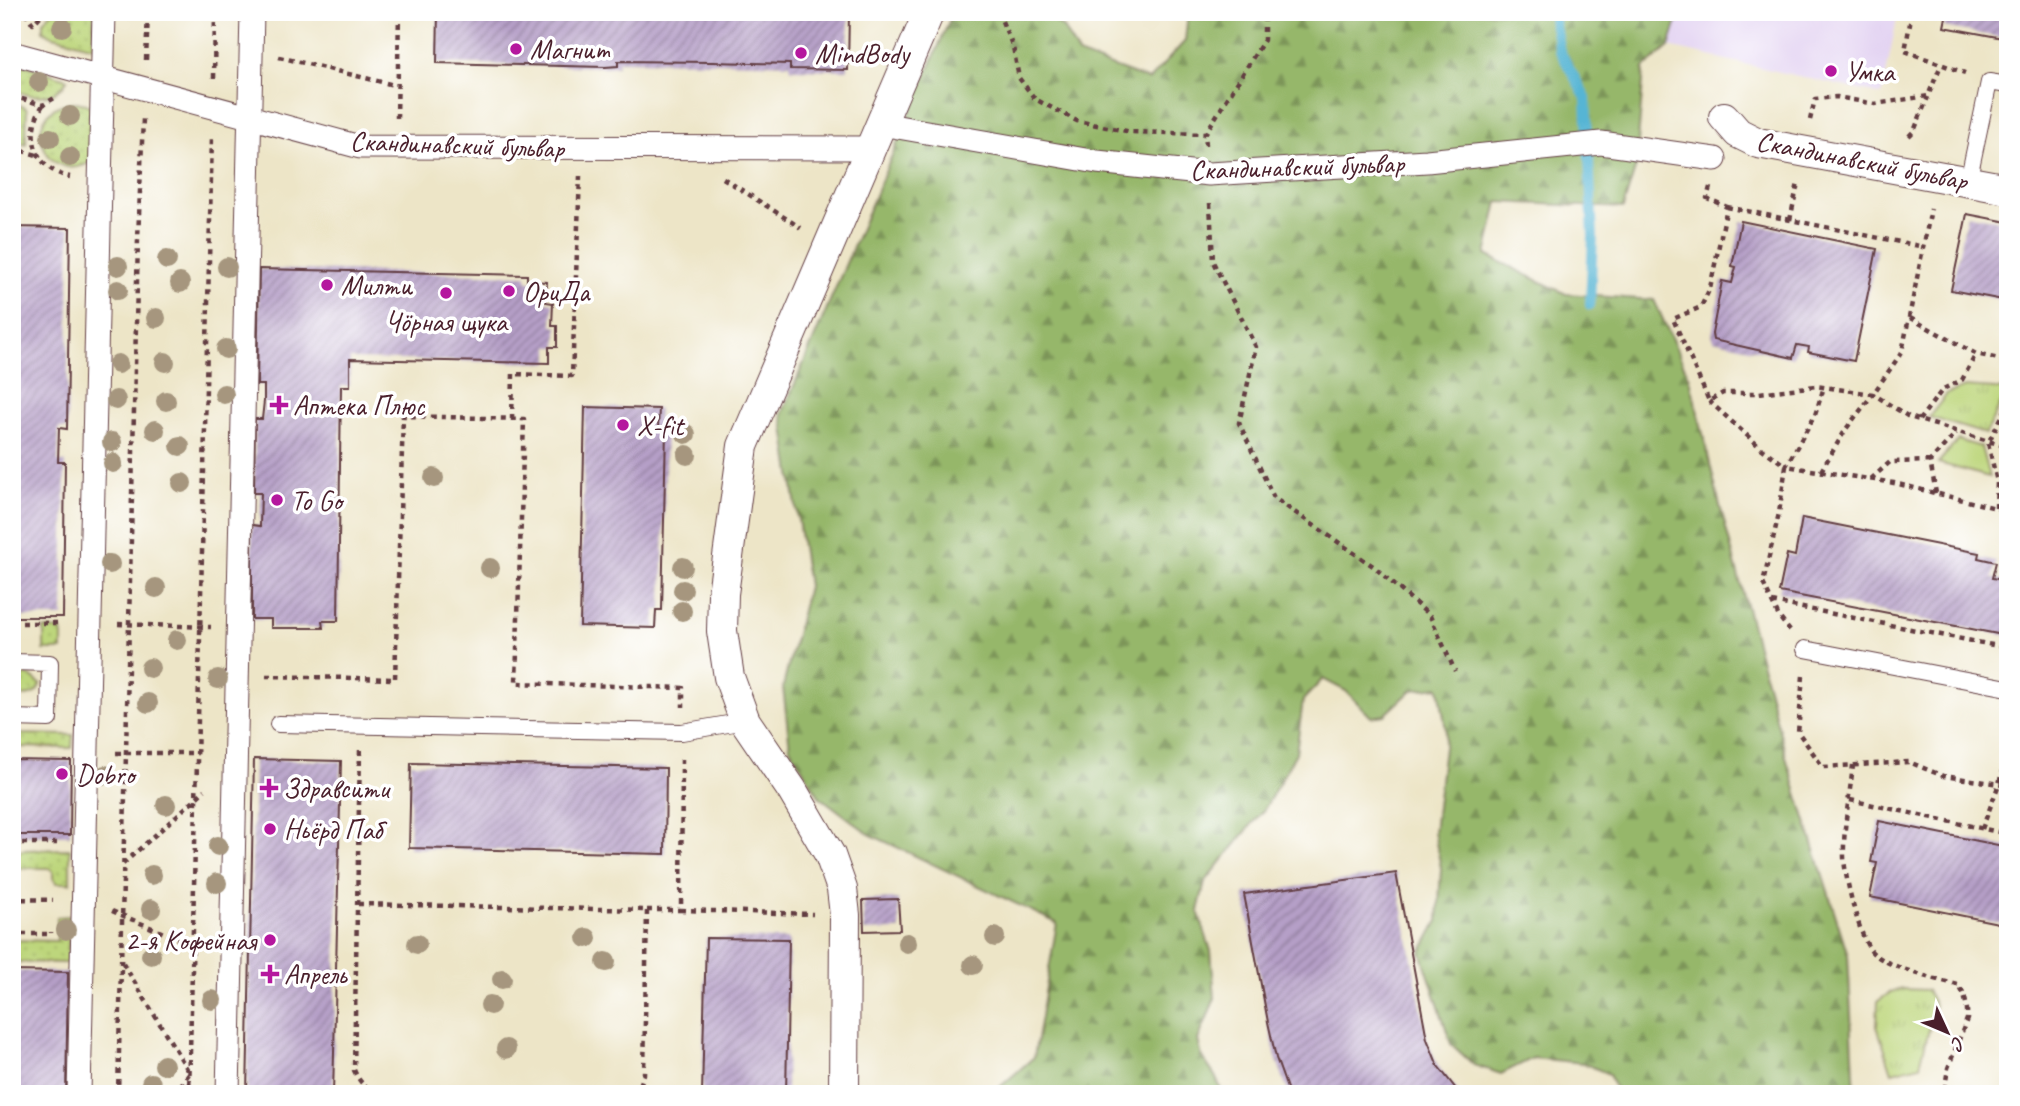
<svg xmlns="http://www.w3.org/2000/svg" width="2020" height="1106" viewBox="0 0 2020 1106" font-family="Caveat,sans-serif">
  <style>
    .built { fill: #e3d3f2 }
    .grass { fill: url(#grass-dots); stroke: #847a53; stroke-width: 2 }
    .forest { fill: url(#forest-firs); stroke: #706b4b; stroke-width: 2 }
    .park { fill: url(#park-tufts); stroke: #847a53; stroke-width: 2 }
    .garden { fill: #bdd67b; stroke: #847a53; stroke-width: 2 }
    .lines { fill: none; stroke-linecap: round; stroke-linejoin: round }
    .stream { stroke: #56b5d4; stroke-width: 10 }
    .building { fill: url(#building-hatch) }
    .service-casing { stroke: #623d42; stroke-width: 18 }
    .pedestrian-casing { stroke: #623d42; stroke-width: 25 }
    .minor-casing { stroke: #623d42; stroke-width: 32 }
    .path { stroke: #623d42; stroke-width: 4.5; stroke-dasharray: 5 5; stroke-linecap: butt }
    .service { stroke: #fff; stroke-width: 16 }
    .pedestrian { stroke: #fff; stroke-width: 23 }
    .minor { stroke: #fff; stroke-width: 30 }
    .tree { fill: #a6967e }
    .poi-dot { fill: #b5179e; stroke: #fff; stroke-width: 2.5 }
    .labels { text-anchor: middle; stroke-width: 7; stroke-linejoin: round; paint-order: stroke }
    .poi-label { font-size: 28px; fill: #4a1f2b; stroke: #fff; text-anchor: start }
    .street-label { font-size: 28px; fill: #4a1f2b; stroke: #fff }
  </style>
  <defs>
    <pattern id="grass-dots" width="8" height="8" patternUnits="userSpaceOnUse" patternTransform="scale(1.75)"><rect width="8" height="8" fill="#bdd67b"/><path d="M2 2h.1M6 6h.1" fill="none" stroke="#a4b76a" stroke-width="1.8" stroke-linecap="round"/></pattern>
    <pattern id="forest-firs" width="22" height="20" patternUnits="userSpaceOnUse" patternTransform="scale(1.75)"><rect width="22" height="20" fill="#96b76b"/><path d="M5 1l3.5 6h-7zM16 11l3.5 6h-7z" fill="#7c9458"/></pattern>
    <pattern id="park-tufts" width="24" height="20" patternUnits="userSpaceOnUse" patternTransform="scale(1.75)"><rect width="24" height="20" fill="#bdd67b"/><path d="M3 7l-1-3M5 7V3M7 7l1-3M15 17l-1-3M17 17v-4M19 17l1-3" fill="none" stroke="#a4b76a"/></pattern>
    <pattern id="building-hatch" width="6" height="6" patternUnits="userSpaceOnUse" patternTransform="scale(1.75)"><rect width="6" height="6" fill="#b59fc7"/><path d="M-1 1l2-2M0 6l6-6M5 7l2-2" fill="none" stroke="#9581a2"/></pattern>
  </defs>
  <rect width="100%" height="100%" fill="#fff"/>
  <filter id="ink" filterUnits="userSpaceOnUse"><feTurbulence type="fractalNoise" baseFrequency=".0143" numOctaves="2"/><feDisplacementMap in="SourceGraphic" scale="14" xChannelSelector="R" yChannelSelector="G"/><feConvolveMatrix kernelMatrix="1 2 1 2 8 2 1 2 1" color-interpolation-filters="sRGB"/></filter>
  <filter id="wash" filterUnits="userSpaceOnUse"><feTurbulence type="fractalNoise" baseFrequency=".00686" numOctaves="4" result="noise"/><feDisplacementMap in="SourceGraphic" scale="28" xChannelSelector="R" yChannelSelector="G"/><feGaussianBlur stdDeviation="1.57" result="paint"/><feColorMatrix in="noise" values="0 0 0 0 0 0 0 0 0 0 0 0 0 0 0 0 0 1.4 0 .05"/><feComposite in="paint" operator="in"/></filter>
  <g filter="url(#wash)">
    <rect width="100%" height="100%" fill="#ede5c7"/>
    <path class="built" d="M1680 12H1898L1882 95 1669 47Z"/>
    <path class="grass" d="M52 12H94L93 47 50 35 43 31V22Z
      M12 61 67 79C58 100 29 99 12 88Z
      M76 102 86 104 95 110 97 158C45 196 13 106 76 102Z
      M12 103 25 107 27 110 26 144 12 140Z
      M44 629 62 630V650H44Z
      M12 675 30 676 40 684C38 696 28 696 18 696V680H12Z
      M12 734 73 735 72 748 12 747Z
      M70 849V883H56L53 878V871L49 868H18L16 864V855L22 850Z
      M69 916 68 963 12 962V940L57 941V917Z"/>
    <path class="forest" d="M953 12H962L973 16 974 12H1044L1063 28 1078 54 1149 80 1185 41 1188 12H1680L1669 47 1644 68 1636 166 1623 208 1498 202 1486 255 1566 294 1654 300 1690 379 1719 502 1788 764 1848 955 1855 1094H1617L1609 1074 1583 1063 1533 1058 1501 1074 1474 1065 1451 1044 1421 952 1438 921 1441 868 1434 832 1446 730 1439 687 1412 690 1385 715 1371 717 1346 691 1323 679 1303 700 1296 753 1265 808 1205 882 1198 911 1211 951 1215 998 1198 1040 1202 1057 1215 1076 1223 1094H992L1034 1057 1057 923 869 834 819 796 790 748 783 687 808 586 782 414Z"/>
    <path class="park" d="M1965 387 2008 390 1985 434 1929 417 1947 394Z
      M1903 989 1927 990 1935 1005 1920 1065 1892 1072 1877 1026 1878 1001 1891 992Z"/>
    <path class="garden" d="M1958 440 1981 447 1989 477 1938 463Z"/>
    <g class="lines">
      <path class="stream" d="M1552 12 1560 51 1586 98 1593 236 1590 305"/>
    </g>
    <g id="blocks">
      <path class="building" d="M438 12H849L848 70 790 69V64L712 62 618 61V66L605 67 437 63Z
        M1947 12H2008V39L1944 27Z
        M1967 214 2008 222V301L1951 290Z
        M1741 221 1877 249 1854 361 1808 352 1809 347 1797 345 1793 358 1713 340 1712 334 1722 281 1732 283 1736 267 1732 266Z
        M12 227 70 228 67 429 59 428 58 462H65L63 617H12Z
        M259 269 527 275V281L547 282 546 302 553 303 552 326H557V347H549V363L350 359V386H341L338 621H322L323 628H271V619H252V525L260 526 261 493H254L255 419H262L264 401V385H257Z
        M585 407 659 409 658 428 666 429 662 610H656L655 628 580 626Z
        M1802 518 1979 553 1978 558 1996 562 1992 578 2008 581V636L1779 592 1787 554 1795 556Z
        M254 759 341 761 333 1094H247Z
        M12 760 71 761 70 835H12Z
        M411 763 666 768 665 854 409 848Z
        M1879 821 2008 847V925L1870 897 1877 863 1871 862Z
        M1396 873 1427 1039 1438 1066 1460 1094H1289L1276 1058 1268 1022 1244 894Z
        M898 899 900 930 864 931 863 900Z
        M706 938 789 939 786 1094H702Z
        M12 971 68 972 66 1094H12Z"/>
    </g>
  </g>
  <g filter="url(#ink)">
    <use href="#blocks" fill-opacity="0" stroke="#623d42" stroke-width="2"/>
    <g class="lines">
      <defs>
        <path id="service" d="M1968 182 1989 82 2008 85
          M1805 649 2008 688
          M12 662 50 663 49 719 12 718
          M278 724 682 732 745 721"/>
        <path id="pedestrian" d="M12 53 360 147 871 148
          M881 124 1097 162 1209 174 1427 161 1601 143 1715 159
          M79 1094 104 12
          M228 1094 252 12"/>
        <path id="minor" d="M1724 117 1738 133 1758 143 2008 189
          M844 1094 845 915 842 889 830 855 792 790 745 721 729 677 722 631 723 594 743 446 929 12"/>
      </defs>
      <use href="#service" class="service-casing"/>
      <use href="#pedestrian" class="pedestrian-casing"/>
      <use href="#minor" class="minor-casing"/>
      <path class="path" d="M25 12 33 24 44 12
        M998 12 1013 47 1019 78 1035 99 1077 121 1131 132 1205 134
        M1796 12 1797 14
        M1912 12 1905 51 1965 73
        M279 57 398 86
        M146 60 148 12
        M214 78 215 12
        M12 96 43 105 56 97
        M43 105C24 133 34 170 70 177
        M397 118 399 12
        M1810 120 1815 99 1837 97 1875 104 1928 96 1941 65
        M1909 136 1914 131 1928 97
        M1206 145 1205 134 1264 40V12
        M12 148 37 155
        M723 178 801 228
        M1710 187 1707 198 1727 207 1710 288 1701 307 1673 319 1709 401 1723 393H1759L1816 386 1873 394 1902 352 1931 209
        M1210 203 1213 262 1256 347 1239 423 1274 498 1373 566 1430 616 1455 671
        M1727 207 1924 247
        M1790 220 1798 183
        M1910 318 1976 354 2008 361
        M1709 401 1761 448 1786 466 1815 415 1824 387
        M512 419 513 374 572 376 580 176
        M1919 420 1943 389 1962 380 1976 354
        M1821 471 1846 429 1873 394 1909 417 2008 447
        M1871 479 1890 462 1930 461
        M1936 493 1930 461 1956 433
        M1996 508 1997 482 1988 443 2008 405
        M1772 602 2008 648
        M12 623H60
        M118 624 211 627
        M1790 631 1779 617 1763 583 1779 513 1786 466 1894 483 2008 511
        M266 676 395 679 403 416 524 419 516 683 683 688V707
        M1803 676 1798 732 1823 767 1909 762 1943 776 2008 785
        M360 750 354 1070C360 1084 366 1089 382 1092L470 1094
        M116 753H198
        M1853 765C1850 794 1843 828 1844 856 1844 875 1860 941 1873 953 1890 968 1935 979 1958 985 1965 993 1968 1008 1967 1019L1948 1068 1944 1094
        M1850 800 2008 834
        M1982 829 1999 784 2008 745
        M12 843H57
        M123 864 205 790
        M12 899 53 900
        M358 904 647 910 644 1074 640 1086 632 1094
        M647 910H681L682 758
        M681 910 813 914
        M112 911 192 945H202
        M12 934H51V932
        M123 963 189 1072
        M118 1094 138 239 143 118
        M174 1094 189 1074
        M189 1094 212 136"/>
      <use href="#service" class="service"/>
      <use href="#pedestrian" class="pedestrian"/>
      <use href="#minor" class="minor"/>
    </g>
    <g class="tree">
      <circle cx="62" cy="27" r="10"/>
      <circle cx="39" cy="82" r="10"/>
      <circle cx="70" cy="116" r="10"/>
      <circle cx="50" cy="138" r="10"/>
      <circle cx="70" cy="157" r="10"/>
      <circle cx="167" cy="260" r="10"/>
      <circle cx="118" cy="266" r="10"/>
      <circle cx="227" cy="267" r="10"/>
      <circle cx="180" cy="283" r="10"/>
      <circle cx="118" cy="290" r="10"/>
      <circle cx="156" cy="318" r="10"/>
      <circle cx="226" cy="349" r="10"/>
      <circle cx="165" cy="362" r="10"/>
      <circle cx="118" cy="364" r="10"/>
      <circle cx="224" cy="394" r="10"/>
      <circle cx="116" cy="400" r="10"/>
      <circle cx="166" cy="401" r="10"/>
      <circle cx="155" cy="430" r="10"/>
      <circle cx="686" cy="434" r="10"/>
      <circle cx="112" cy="442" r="10"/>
      <circle cx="180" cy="446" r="10"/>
      <circle cx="687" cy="455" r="10"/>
      <circle cx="113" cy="463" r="10"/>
      <circle cx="434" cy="478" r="10"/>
      <circle cx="182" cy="483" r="10"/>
      <circle cx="110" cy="564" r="10"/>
      <circle cx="683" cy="567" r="10"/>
      <circle cx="490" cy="568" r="10"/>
      <circle cx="156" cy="588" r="10"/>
      <circle cx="683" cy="590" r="10"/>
      <circle cx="682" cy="611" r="10"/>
      <circle cx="177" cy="640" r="10"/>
      <circle cx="150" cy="668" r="10"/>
      <circle cx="218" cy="679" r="10"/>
      <circle cx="148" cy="703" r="10"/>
      <circle cx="105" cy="775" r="10"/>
      <circle cx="166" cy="805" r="10"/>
      <circle cx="218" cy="846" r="10"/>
      <circle cx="152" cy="875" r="10"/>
      <circle cx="217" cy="883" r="10"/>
      <circle cx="151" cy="909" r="10"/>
      <circle cx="66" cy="930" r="10"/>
      <circle cx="995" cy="937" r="10"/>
      <circle cx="587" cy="938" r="10"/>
      <circle cx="907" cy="943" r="10"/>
      <circle cx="417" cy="944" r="10"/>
      <circle cx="151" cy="955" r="10"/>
      <circle cx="606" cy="962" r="10"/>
      <circle cx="973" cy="965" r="10"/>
      <circle cx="502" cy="979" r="10"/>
      <circle cx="212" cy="1000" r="10"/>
      <circle cx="490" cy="1005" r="10"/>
      <circle cx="506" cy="1049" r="10"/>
      <circle cx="164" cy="1065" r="10"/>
      <circle cx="151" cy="1083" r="10"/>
    </g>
  </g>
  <g class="poi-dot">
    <circle cx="516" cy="49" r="7"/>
    <circle cx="801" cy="53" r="7"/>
    <circle cx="1831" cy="71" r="7"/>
    <circle cx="327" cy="285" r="7"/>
    <circle cx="509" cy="291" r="7"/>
    <circle cx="446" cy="293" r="7"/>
    <path d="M275.5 394.5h7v7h7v7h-7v7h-7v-7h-7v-7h7z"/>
    <circle cx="623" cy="425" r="7"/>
    <circle cx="277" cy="500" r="7"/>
    <circle cx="62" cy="774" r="7"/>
    <path d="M265.5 777.5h7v7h7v7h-7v7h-7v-7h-7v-7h7z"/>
    <circle cx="270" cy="829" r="7"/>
    <circle cx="270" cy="940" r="7"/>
    <path d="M266.5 963.5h7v7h7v7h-7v7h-7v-7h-7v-7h7z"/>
  </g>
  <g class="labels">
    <g class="poi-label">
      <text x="530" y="59">Магнит</text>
      <text x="815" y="63">MindBody</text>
      <text x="1845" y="81">Умка</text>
      <text x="341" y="295">Милти</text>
      <text x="523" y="301">ОриДа</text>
      <text x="446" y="331" text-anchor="middle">Чöрная щука</text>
      <text x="293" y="415">Аптека Плюс</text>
      <text x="637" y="435">X-fit</text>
      <text x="291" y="510">To Go</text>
      <text x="76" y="784">Dobro</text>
      <text x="283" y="798">Здравсити</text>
      <text x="284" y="839">Ньёрд Паб</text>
      <text x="256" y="950" text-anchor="end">2-я Кофейная</text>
      <text x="284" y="984">Апрель</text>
    </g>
    <g class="street-label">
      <text transform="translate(457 144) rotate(2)" y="10">Скандинавский бульвар</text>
      <text transform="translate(1862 160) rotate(11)" y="10">Скандинавский бульвар</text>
      <text transform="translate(1297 166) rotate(-2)" y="10">Скандинавский бульвар</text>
    </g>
  </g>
  <rect width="2020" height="1106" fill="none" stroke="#fff" stroke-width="42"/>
  <g transform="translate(1947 1032) rotate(134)" stroke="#ffffff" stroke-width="5" paint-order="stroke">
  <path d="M0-5L12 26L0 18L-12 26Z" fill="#4a1f2b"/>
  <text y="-10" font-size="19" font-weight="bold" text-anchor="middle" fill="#4a1f2b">С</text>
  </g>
</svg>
